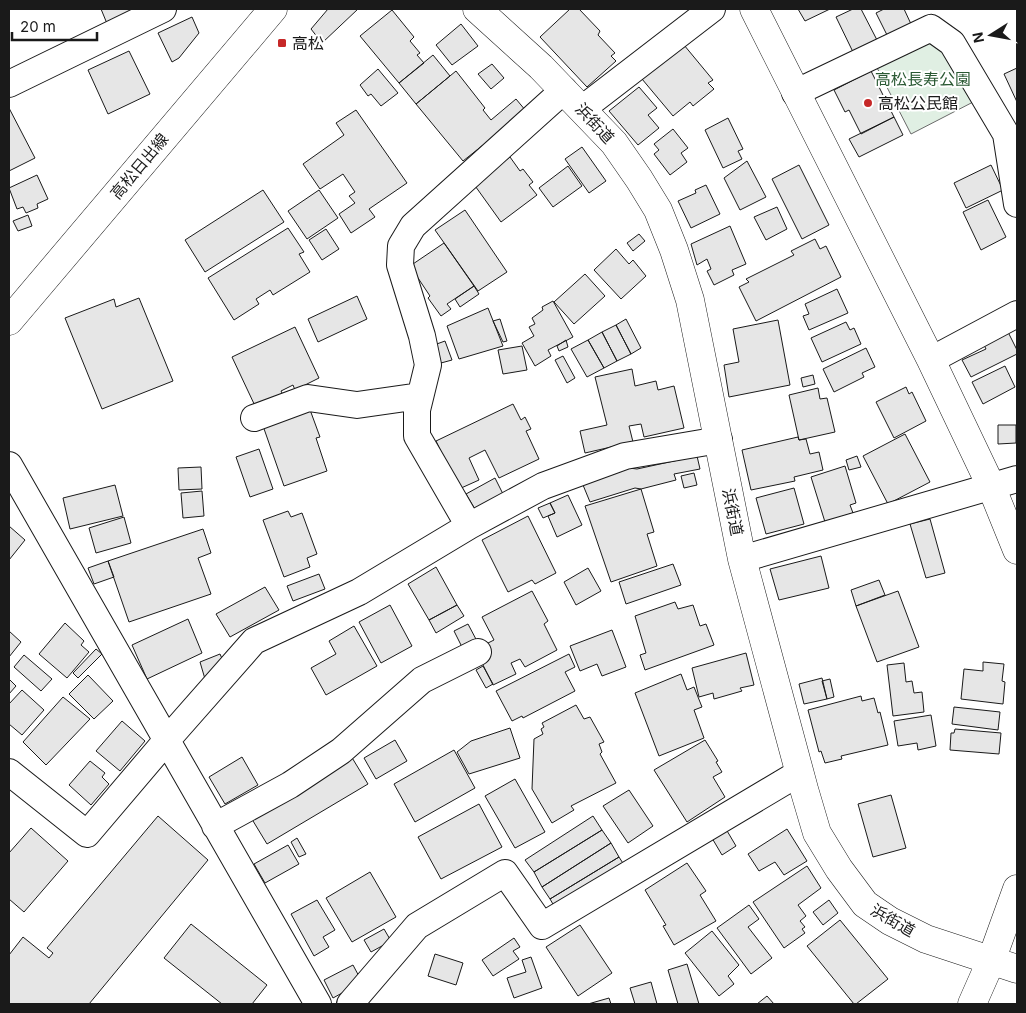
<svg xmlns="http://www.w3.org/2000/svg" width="1026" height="1013" viewBox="0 0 1026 1013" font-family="Inter,'Noto Sans JP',sans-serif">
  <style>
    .green { fill: #e0efe3; stroke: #6a6a6a }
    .building { fill: #e6e6e6; stroke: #1a1a1a }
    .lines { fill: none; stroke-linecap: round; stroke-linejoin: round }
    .minor-casing { stroke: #1a1a1a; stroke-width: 28 }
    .tertiary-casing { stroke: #1a1a1a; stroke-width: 29 }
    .secondary-casing { stroke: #1a1a1a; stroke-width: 29 }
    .minor { stroke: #fff; stroke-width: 26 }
    .tertiary { stroke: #fff; stroke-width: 28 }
    .secondary { stroke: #fff; stroke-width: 28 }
    .poi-dot { fill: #c62828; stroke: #fff; stroke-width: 2 }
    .labels { text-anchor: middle; stroke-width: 4; stroke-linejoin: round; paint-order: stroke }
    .poi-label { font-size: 16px; fill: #1a1a1a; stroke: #fff; text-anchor: start }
    .park-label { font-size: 16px; fill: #2b5a34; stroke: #fff }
    .street-label { font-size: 16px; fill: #1a1a1a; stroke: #fff }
  </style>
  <rect width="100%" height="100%" fill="#fff"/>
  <path class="green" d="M926 39 945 45 977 100 911 134 874 62Z"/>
  <path class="building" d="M101 9H152L108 26Z
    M328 9H358L322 43 311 29Z
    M570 9H579L600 31 598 35 615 53 611 56 616 61 587 87 540 37Z
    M798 9H830L805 21Z
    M853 9H861L877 40 853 52 836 17Z
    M884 9H904L911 24 887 35 876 13Z
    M392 10 414 37 410 41 420 53 417 55 424 63 399 83 360 36Z
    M192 17 199 33 179 58 172 62 158 33Z
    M461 24 478 46 452 65 436 45Z
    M684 45 713 80 708 83 714 89 693 106 690 102 673 116 642 79Z
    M129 51 150 94 108 114 88 70Z
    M433 55 450 76 416 104 399 83Z
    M492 64 504 78 491 89 478 74Z
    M1017 68V102L1004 74Z
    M378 69 398 93 381 106 371 94 368 96 360 85Z
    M456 71 485 108 483 110 491 120 516 99 526 111 463 161 416 104Z
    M871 71 894 117 861 134 849 110 845 112 834 90Z
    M639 87 657 108 648 115 659 128 638 145 609 111Z
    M9 108 35 158 9 171Z
    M356 110 407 183 369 209 375 217 351 233 339 214 355 203 349 196 355 192 343 174 320 189 303 164 344 135 336 123Z
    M894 117 903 135 859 157 849 139Z
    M728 118 743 149 738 151 742 159 723 168 705 130Z
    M673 129 688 148 681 153 687 162 670 175 654 154 659 150 654 144Z
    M582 147 606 181 589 193 565 159Z
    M510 157 520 171 523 169 533 182 529 185 537 195 501 222 473 183Z
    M747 161 766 197 740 210 724 178Z
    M799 165 829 225 802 239 772 179Z
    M991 165 1003 190 966 208 954 183Z
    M568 166 582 186 553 207 539 188Z
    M37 175 48 199 37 204 38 208 26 213 23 207 17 209 9 188Z
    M706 185 720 214 691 228 678 201 696 193 695 190Z
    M263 190 284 222 205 272 185 240Z
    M319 190 338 218 307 239 288 211Z
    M988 200 1006 237 981 250 963 212Z
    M777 207 787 229 766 240 754 217Z
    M465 210 507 272 478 291 435 230Z
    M28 215 32 226 18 231 13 221Z
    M730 226 746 264 732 270 734 275 714 285 707 271 711 269 707 259 697 265 691 244Z
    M288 228 304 252 299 254 310 272 273 295 270 290 256 299 259 304 234 320 208 278Z
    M326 229 339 249 322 260 309 240Z
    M639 234 645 241 633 251 627 243Z
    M815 239 820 249 826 246 841 277 756 321 739 287 749 282 746 279 794 255 791 251Z
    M444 243 474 286 447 304 451 309 441 316 428 298 430 296 410 266Z
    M616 249 629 264 633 260 646 276 621 299 594 270Z
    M585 274 605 296 574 324 554 302Z
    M474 286 479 294 460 307 455 299Z
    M837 289 848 313 809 330 803 316 809 314 805 304Z
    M357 296 367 319 318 342 308 319Z
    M139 298 173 381 102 409 65 318 114 299 116 307Z
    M553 301 573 337 548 350 551 356 535 366 522 343 534 336 529 327 535 324 532 318 543 310 542 307Z
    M488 308 503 346 459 359 447 326Z
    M500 319 507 341 503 342 493 321Z
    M626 319 641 348 631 354 616 325Z
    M778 320 790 385 729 397 724 365 739 362 733 329Z
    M846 322 850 330 854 328 861 344 822 362 811 338Z
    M616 325 631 354 617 361 602 332Z
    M295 327 319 378 295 390 293 385 281 391 283 395 256 408 232 357Z
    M602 332 617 361 604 368 588 340Z
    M1008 332 1017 350V354L971 377 962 360 986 349 984 345Z
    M566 340 568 347 559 351 557 346Z
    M588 340 604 368 587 377 571 349Z
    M445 341 452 360 441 363 434 345Z
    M522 346 527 370 503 374 498 350Z
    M866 348 875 367 862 373 864 377 834 392 823 369Z
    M563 356 575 378 567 383 555 360Z
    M1005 366 1015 387 983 404 972 382Z
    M632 369 635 386 656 381 658 390 674 386 684 428 644 437 641 424 629 426 633 442 585 453 580 431 607 425 595 377Z
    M813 375 815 384 803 387 801 378Z
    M906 387 909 394 912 392 926 421 894 438 876 402Z
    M818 388 820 399 827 398 835 432 799 440 789 395Z
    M513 404 521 420 525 417 531 429 526 431 539 459 499 478 485 450 469 458 479 480 459 489 436 441Z
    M309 407 320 437 316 438 327 471 284 486 262 423Z
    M998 425H1016V443L998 444Z
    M905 434 930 482 888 504 863 456Z
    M798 437 799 440 806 439 810 454 819 452 823 470 794 477 795 481 751 490 742 450Z
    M259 449 273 489 250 497 236 457Z
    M697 456 700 469 674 474 676 480 641 489 635 488 590 502 583 485 629 468 637 469Z
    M857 456 861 467 849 470 846 460Z
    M845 466 856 503 850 505 853 513 825 522 811 477Z
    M201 467 202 489 179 490 178 468Z
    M694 473 697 485 684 488 681 476Z
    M495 478 504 496 476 511 466 494Z
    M115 485 123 516 70 529 63 498Z
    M794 488 804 524 766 534 756 498Z
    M641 489 654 532 647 534 657 566 611 582 585 506Z
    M202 491 204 516 183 518 181 493Z
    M568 495 582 525 557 537 548 516 555 513 550 503Z
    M550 503 555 513 543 518 538 508Z
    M288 511 291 517 302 513 317 554 307 558 310 567 284 577 263 520Z
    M528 516 556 573 535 584 532 580 508 592 482 540Z
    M124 517 131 543 96 553 89 528Z
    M930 519 945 573 926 578 910 524Z
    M9 526 25 540 9 560Z
    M203 529 211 553 198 558 211 594 129 622 108 561Z
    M821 556 829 588 779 600 770 569Z
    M108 561 114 577 94 584 88 568Z
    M673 564 681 585 626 604 619 582Z
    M436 567 457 605 429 620 408 584Z
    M588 568 601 591 576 605 564 582Z
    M319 574 325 589 293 601 287 586Z
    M879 580 885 595 856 606 851 590Z
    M265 587 279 610 230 637 216 614Z
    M532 591 548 621 544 624 557 650 525 667 520 659 511 663 516 674 493 685 480 659 491 653 486 644 494 640 482 617Z
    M898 591 919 647 877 662 856 606Z
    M675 602 678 609 693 605 700 626 706 624 714 645 645 670 640 655 646 653 635 616Z
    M390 605 412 646 381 663 359 622Z
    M457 605 464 616 436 633 429 620Z
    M188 619 202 653 147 679 132 645Z
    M65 623 84 641 81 645 89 652 67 678 39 654Z
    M468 624 478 643 464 651 454 631Z
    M354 626 377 666 326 695 311 668 336 654 329 641Z
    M612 630 626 667 602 676 597 664 580 671 570 646Z
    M9 631 21 642 9 657Z
    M96 649 102 654 78 678 73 673Z
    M746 653 754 685 740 688 742 691 714 699 713 693 699 697 692 668Z
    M220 654 224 663 205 679 200 662Z
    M569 654 575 667 565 672 575 691 523 718 522 716 512 721 496 691Z
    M24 655 52 679 41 691 14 667Z
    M983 662 1004 664 1002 681 1005 682 1003 704 961 699 964 669 983 671Z
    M904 663 906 682 912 681 914 693 922 692 924 712 893 716 887 665Z
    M483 666 493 684 486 688 476 670Z
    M681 674 687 690 694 687 702 707 694 710 704 738 659 756 635 693Z
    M88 675 113 701 94 719 69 694Z
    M822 678 827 699 804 704 799 684Z
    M9 679 16 686 9 694Z
    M830 679 834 697 827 699 822 681Z
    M22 690 44 710 22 735 9 724V704Z
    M861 696 862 701 874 698 878 713 880 712 888 745 841 756 842 759 825 763 821 751 819 752 808 710Z
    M63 697 90 719 46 765 23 742Z
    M576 705 584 719 590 717 604 742 599 744 602 752 600 754 616 783 571 806 574 810 552 823 532 789 534 739 543 734 541 729 544 727 542 723Z
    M954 707 1000 712 998 730 952 724Z
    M931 715 936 746 918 750 917 743 898 746 894 721Z
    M122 721 145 741 120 771 96 751Z
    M510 728 520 758 469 774 457 752 471 741Z
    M955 729 1001 733 999 754 950 750 951 733H954Z
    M395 740 407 761 376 779 364 758Z
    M705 740 718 761 716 762 722 772 713 777 725 797 687 822 654 770Z
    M454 750 475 788 415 822 394 784Z
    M351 756 368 784 267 844 250 816Z
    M242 757 258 785 225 804 209 777Z
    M90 761 105 773 102 777 109 784 91 805 69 785Z
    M515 779 545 832 515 848 485 796Z
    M629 790 653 826 628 843 603 806Z
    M891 795 906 848 873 857 858 804Z
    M479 804 502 847 441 879 418 837Z
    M158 816 208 860 89 1004H9V955L23 937 49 958 53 953 47 948Z
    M593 816 602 830 534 872 525 860Z
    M723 824 736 846 722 855 709 833Z
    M31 828 68 861 24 912 9 899V853Z
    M787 829 807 861 784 875 775 862 759 871 748 854Z
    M602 830 611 843 542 887 534 872Z
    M297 838 306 854 299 857 291 842Z
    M611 843 619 857 550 899 542 887Z
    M288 845 299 864 265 883 254 864Z
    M619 857 626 868 557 911 550 899Z
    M687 863 706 891 700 895 716 921 674 945 663 926 666 925 645 890Z
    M807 866 821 888 798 905 806 916 800 921 805 927 802 929 805 933 784 948 753 902Z
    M370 872 396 917 352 942 326 898Z
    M317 900 335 930 323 937 329 947 314 956 291 914Z
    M829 900 838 913 823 925 813 912Z
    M749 905 759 919 748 927 772 958 751 974 717 928Z
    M840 920 888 979 856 1004H854L807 946Z
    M191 924 267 985 252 1004H222L164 958Z
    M580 925 612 973 578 996 546 947Z
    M384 929 391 941 371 952 364 940Z
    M712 931 739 965 728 976 734 984 719 996 685 953Z
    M514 938 520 947 513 951 519 959 493 976 482 960Z
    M435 954 463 963 456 985 428 976Z
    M531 957 542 988 514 998 507 978 526 972 522 960Z
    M687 964 699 1004H678L668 970Z
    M353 965 362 982 333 998 324 980Z
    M651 982 657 1004H635L630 988Z
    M767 996 774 1004H757Z
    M609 998 611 1004H588Z"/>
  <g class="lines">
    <defs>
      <path id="minor" d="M9 84 163 9
        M795 93 931 28 952 43 1006 134 1017 204
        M582 109 712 9
        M931 360 1017 314
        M254 418 308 398 357 405 420 396
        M9 465 318 1004
        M469 526 417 436V410L428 365 422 336 400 265 401 246 413 226 564 90
        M742 559 1017 479
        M9 772 87 834 166 741 254 641 359 592 469 526 543 486 625 456 719 440
        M215 826 290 785 341 751 422 680 478 652
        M350 1004 417 926 505 873 542 926 799 773"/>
      <path id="tertiary" d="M477 9 541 67 614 143 639 179 658 210 674 250 690 300 742 559 804 789 817 833 839 869 865 904 890 921 926 939 1017 969
        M754 9 931 360 991 486 1017 550
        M972 1004 991 961 1017 889"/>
      <path id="secondary" d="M9 321 273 9"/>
    </defs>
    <use href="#minor" class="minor-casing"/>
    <use href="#tertiary" class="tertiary-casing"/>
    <use href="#secondary" class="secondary-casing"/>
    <use href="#minor" class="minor"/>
    <use href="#tertiary" class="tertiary"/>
    <use href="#secondary" class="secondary"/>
  </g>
  <g class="poi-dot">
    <rect x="277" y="38" width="10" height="10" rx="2.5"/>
    <circle cx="868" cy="103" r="5"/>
  </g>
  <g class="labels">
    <g class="poi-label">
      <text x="292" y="49">高松</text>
      <text x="878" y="109">高松公民館</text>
    </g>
    <g class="park-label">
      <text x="923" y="85">高松長寿公園</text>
    </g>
    <g class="street-label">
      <text transform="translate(595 123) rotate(47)" y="6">浜街道</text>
      <text transform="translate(139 166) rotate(-50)" y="6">高松日出線</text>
      <text transform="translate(733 512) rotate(79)" y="6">浜街道</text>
      <text transform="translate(893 920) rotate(30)" y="6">浜街道</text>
    </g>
  </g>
  <rect width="1026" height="1013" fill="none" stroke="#1a1a1a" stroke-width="20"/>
  <g transform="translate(991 35) rotate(259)" stroke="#ffffff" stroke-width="4" paint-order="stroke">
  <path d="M0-4L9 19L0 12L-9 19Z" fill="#1a1a1a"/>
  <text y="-8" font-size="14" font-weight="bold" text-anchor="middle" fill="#1a1a1a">N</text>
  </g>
  <path d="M12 32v8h85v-8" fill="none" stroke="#1a1a1a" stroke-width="2.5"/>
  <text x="20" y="32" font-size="15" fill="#1a1a1a" stroke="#ffffff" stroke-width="4" paint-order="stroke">20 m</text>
</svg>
